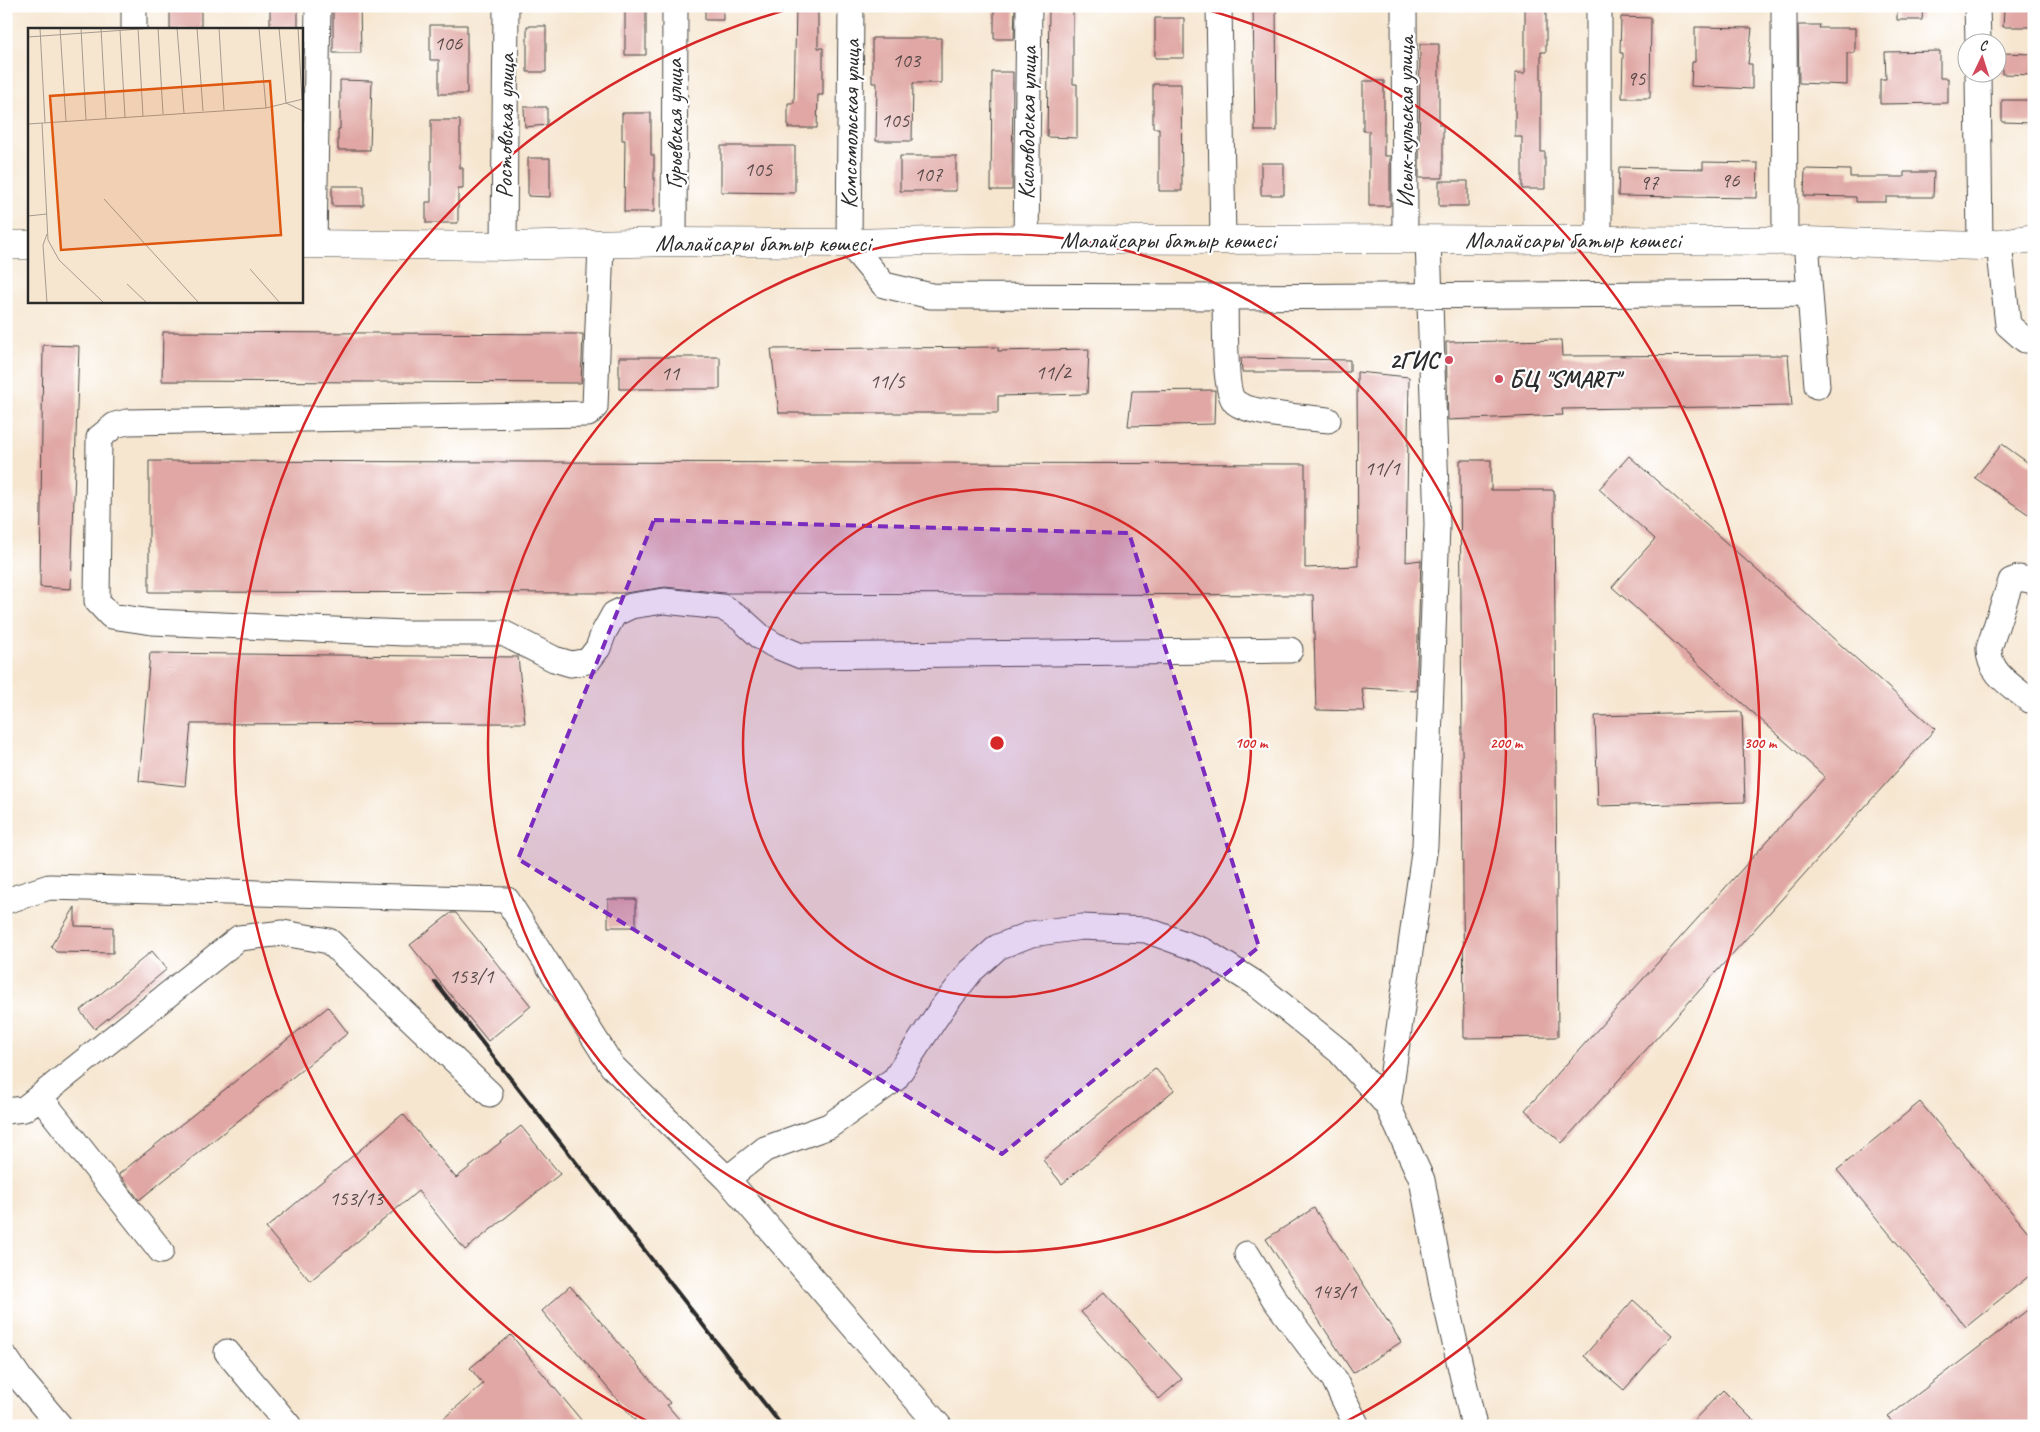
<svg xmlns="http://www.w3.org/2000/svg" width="2040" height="1432" viewBox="0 0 2040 1432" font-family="Caveat,sans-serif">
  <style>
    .building { fill: #e0a7a4 }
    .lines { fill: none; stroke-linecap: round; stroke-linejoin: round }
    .minor-casing { stroke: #494744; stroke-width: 27 }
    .major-casing { stroke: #494744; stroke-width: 29 }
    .minor { stroke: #fff; stroke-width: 25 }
    .major { stroke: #fff; stroke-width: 28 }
    .rail { stroke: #2b2b2b; stroke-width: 4 }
    .marked { fill: #7b2cbf; fill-opacity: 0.2; stroke: #7b2cbf; stroke-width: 4; stroke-dasharray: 10 6; stroke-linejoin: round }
    .ring { fill: none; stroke: #d62828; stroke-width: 2.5 }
    .poi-dot { fill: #d1495b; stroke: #fff; stroke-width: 2 }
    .labels { text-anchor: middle; stroke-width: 4.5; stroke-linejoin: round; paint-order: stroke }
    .number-label { font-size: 21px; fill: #584a49 }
    .street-label { font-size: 24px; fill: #2b2b2b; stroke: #fff }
    .poi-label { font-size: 24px; font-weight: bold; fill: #2b2b2b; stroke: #fff; text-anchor: end }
    .inset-road { fill: none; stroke: #a59b8e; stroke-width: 1 }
    .view { fill: #df570e; fill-opacity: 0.15; stroke: #df570e; stroke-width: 2.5 }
    .inset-edge { fill: none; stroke: #2b2b2b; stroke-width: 2.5 }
    .centre { fill: #d62828; stroke: #fff; stroke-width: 2.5 }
    .ring-label { font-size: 15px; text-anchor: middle; font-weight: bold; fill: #d62828; stroke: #fff; stroke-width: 4.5; stroke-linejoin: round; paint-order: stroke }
  </style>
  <rect width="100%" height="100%" fill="#fff"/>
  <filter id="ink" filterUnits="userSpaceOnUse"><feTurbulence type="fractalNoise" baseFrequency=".02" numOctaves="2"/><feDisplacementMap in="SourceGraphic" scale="10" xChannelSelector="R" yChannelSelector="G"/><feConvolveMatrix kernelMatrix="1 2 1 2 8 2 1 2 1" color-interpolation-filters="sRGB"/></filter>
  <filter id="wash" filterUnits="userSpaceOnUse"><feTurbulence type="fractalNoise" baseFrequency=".0096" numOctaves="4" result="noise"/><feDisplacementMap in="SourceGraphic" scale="20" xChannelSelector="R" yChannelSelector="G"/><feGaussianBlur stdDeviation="1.12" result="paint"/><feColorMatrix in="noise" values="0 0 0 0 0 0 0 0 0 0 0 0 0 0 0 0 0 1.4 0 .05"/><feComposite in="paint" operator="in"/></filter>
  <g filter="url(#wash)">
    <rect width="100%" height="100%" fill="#f6e6d0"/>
    <g id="blocks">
      <path class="building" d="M170 6H201V29H170Z
        M270 6H298V29H270Z
        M333 6H360L361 53H333Z
        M705 6H723V20H705Z
        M796 6H818V48H823V95H818L817 128H788V103H794Z
        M994 6H1015L1014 39H994Z
        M1253 6H1276L1277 131H1255Z
        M1525 6H1546V52H1541V152H1545V189H1522V137H1515V73H1525Z
        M1897 6H1923L1922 20H1897Z
        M625 8H646V55H625Z
        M1049 8H1073V84H1077V138L1047 137Z
        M2004 9 2034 10V27H2003Z
        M1621 17 1651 18 1650 98H1622L1623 53H1620Z
        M1155 18H1184V58H1155Z
        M430 25H467V94H439V60H430Z
        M1798 25H1820L1819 28H1855V53H1847V85L1799 83Z
        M527 26H546V72H527Z
        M1695 27 1752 28 1748 64H1752V89L1691 86 1692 62H1695Z
        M872 38H941V83H913L912 141H876L877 83H872Z
        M1420 44H1439V125H1443V178H1419Z
        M1940 51V78H1948V103L1880 104V79H1886L1885 52Z
        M2002 53 2034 54V75L2002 74Z
        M992 72H1013L1012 190H991Z
        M340 80 372 81 370 150H338V129H340Z
        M1363 81H1384V156H1390V206H1369V131H1363Z
        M1153 84H1181L1182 191H1159V128H1153Z
        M2002 100H2034V123L2002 122Z
        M524 107H547V125L525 127Z
        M622 113H651V155H654V212H624L625 140H622Z
        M431 120H460V168H463V189H458V223H426V202H431Z
        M721 146H795V193L721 192Z
        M900 156H956V191H900Z
        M528 158H550V197L528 196Z
        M1703 162 1758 163 1757 198 1618 196 1619 167 1703 169Z
        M1261 163H1284V195H1261Z
        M1805 169 1850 170V177H1904V172H1934L1933 197H1886V202H1856V197L1804 196Z
        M1439 181H1468V206H1439Z
        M332 186H364V206H332Z
        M163 332 583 334 581 383 162 381Z
        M1561 340 1562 356 1788 355 1792 406 1562 409 1563 415 1448 420 1446 342Z
        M43 345 79 346 71 589 40 587Z
        M998 347V351L1089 349 1087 394 998 396V413H779L771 349Z
        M619 357H720V389H619Z
        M1241 358 1350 360V372H1242Z
        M1357 372 1409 377 1406 562 1421 560 1416 691 1362 688 1365 711 1316 710 1313 595 725 593 665 587 625 593 149 592V461L1305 464V568L1358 566Z
        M1215 390 1214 424 1128 426 1132 391Z
        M2002 444 2034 467V518L1975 478Z
        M1629 456 1935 729 1562 1143 1525 1110 1825 777 1612 587 1655 539 1599 489Z
        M1460 460H1491V490H1554L1558 1037 1464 1038Z
        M150 653 518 657 525 723 191 724 185 786 139 781Z
        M1742 712 1745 802 1598 806 1595 716Z
        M608 899H636V927H608Z
        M75 907V926L113 927V953L56 952 51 946Z
        M451 913H456L531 1006 488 1041 410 945Z
        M152 951 167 969 95 1029 80 1011Z
        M328 1007 348 1033 139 1200 119 1174Z
        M1155 1068 1174 1090 1062 1184 1043 1160Z
        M1920 1102 2034 1239V1272L1966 1327 1837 1170Z
        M403 1114 456 1178 521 1126 560 1174 465 1250 418 1191 310 1281 266 1228Z
        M1314 1208 1401 1342 1353 1373 1266 1239Z
        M570 1286 670 1403 667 1405 685 1426H640L542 1311Z
        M1104 1292 1182 1379 1159 1399 1081 1312Z
        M1633 1300 1672 1335 1624 1390 1584 1356Z
        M2034 1305V1426H1895L1888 1417Z
        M511 1335 586 1426H435L483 1384 470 1368Z
        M1723 1390 1759 1426H1688Z"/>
    </g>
  </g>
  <g filter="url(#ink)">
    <use href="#blocks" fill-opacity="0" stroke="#494744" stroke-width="1"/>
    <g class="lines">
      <defs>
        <path id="minor" d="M851 6 849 243 884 285 931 296 1225 297C1226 316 1223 391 1235 402 1250 415 1307 417 1328 420
          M1219 6 1223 240
          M1404 6 1405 239
          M1784 6 1785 241
          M1977 6 1978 42
          M134 29V6
          M1978 72 1980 246
          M1026 239 1029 6
          M1599 239V6
          M1806 241 1817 386
          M674 242 675 6
          M314 244 318 6
          M601 244 595 407 588 414 127 422 115 425 99 438 97 601 111 616 152 622 404 633H503L554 659 571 664 588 661 598 648 604 632 614 614 631 606 664 601 722 607 740 618 761 637 774 645 801 656 1290 650
          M1999 244 2008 325 2025 340 2034 339
          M504 246 506 6
          M1225 297 1810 293
          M2034 581 2019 578 2011 581 1989 648C1988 673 2011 685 2029 700H2034
          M6 901 49 887 507 900 612 1066 727 1179 939 1426
          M40 1097 161 1251
          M1388 1106 1425 846 1437 525 1428 239
          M6 1111 24 1109 239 938 283 933 329 941 490 1094
          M727 1179 765 1149 829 1126 895 1079 942 1008 971 971 998 947 1031 934 1082 927 1146 930 1204 951 1256 984 1339 1051 1388 1106 1422 1180 1444 1295 1474 1426
          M1247 1254 1275 1300 1334 1379 1357 1426
          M227 1352 289 1426
          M6 1358 21 1380 60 1426"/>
        <path id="major" d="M301 244 504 246 674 242 849 243 1026 239 1223 240 1405 239 1806 241 1980 246 2034 238
          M6 245H29"/>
      </defs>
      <use href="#minor" class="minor-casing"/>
      <use href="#major" class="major-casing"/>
      <use href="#minor" class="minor"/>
      <use href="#major" class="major"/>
      <path class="rail" d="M435 982 782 1426"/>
    </g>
  </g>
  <path class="marked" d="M654 520 1129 533 1259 947 1002 1154 518 859Z"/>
  <g class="ring">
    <circle cx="997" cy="743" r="254"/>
    <circle cx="997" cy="743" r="509"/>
    <path d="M651 1423A763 763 0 0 1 793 8M1201 8A763 763 0 0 1 1343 1423"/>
  </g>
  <g class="poi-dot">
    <circle cx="1449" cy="360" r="5"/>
    <circle cx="1499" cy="379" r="5"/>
  </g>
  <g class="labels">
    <g class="number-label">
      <text x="448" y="50">106</text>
      <text x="906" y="67">103</text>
      <text x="1636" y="85">95</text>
      <text x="895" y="127">105</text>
      <text x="758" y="176">105</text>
      <text x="928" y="181">107</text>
      <text x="1730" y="187">96</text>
      <text x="1649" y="189">97</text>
      <text x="1053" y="379">11/2</text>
      <text x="670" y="380">11</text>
      <text x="887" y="388">11/5</text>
      <text x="1382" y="475">11/1</text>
      <text x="471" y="983">153/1</text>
      <text x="356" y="1205">153/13</text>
      <text x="1334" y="1298">143/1</text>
    </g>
    <g class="street-label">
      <text transform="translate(1405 122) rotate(-90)" y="8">Исык-кульская улица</text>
      <text transform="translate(1027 123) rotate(-89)" y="8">Кисловодская улица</text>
      <text transform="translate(674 124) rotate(-90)" y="8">Гурьевская улица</text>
      <text transform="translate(850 124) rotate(-89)" y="8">Комсомольская улица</text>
      <text transform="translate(505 126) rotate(-89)" y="8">Ростовская улица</text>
      <text x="1168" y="248">Малайсары батыр көшесі</text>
      <text x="1573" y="248">Малайсары батыр көшесі</text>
      <text x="763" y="251">Малайсары батыр көшесі</text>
    </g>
    <g class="poi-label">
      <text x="1439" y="368">2ГИС</text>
      <text x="1509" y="387" text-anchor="start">БЦ "SMART"</text>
    </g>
  </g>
  <g transform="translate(28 28)">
    <rect width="275" height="275" fill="#f6e6d0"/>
    <path class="inset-road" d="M12 0 17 95M32 0 38 93M53 0 58 92M73 0 78 91M110 0 115 88M130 0 135 86M149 0 156 85M169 0 175 83M191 0 196 82M231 0 238 80M251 0 258 75 275 83M270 0 274 72M92 2 97 89M0 9 126 0M14 95 20 212 31 232 76 275M0 96 238 80 275 71M76 171 171 275M0 188 19 186M19 206 15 217 19 275M222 241 252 275M99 256 119 275"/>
    <path class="view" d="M242 53 253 207 33 222 22 68Z"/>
    <rect width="275" height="275" class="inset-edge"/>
  </g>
  <circle cx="997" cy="743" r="8" class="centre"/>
  <g class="ring-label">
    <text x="1251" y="748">100 m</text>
    <text x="1506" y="748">200 m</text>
    <text x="1760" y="748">300 m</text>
  </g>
  <rect width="2040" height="1432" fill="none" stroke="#fff" stroke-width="25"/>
  <g transform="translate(1982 58) rotate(4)"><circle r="24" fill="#ffffff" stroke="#aaaaaa"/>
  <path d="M0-4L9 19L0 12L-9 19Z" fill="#d1495b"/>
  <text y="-8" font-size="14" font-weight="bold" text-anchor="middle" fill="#2b2b2b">С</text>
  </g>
</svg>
